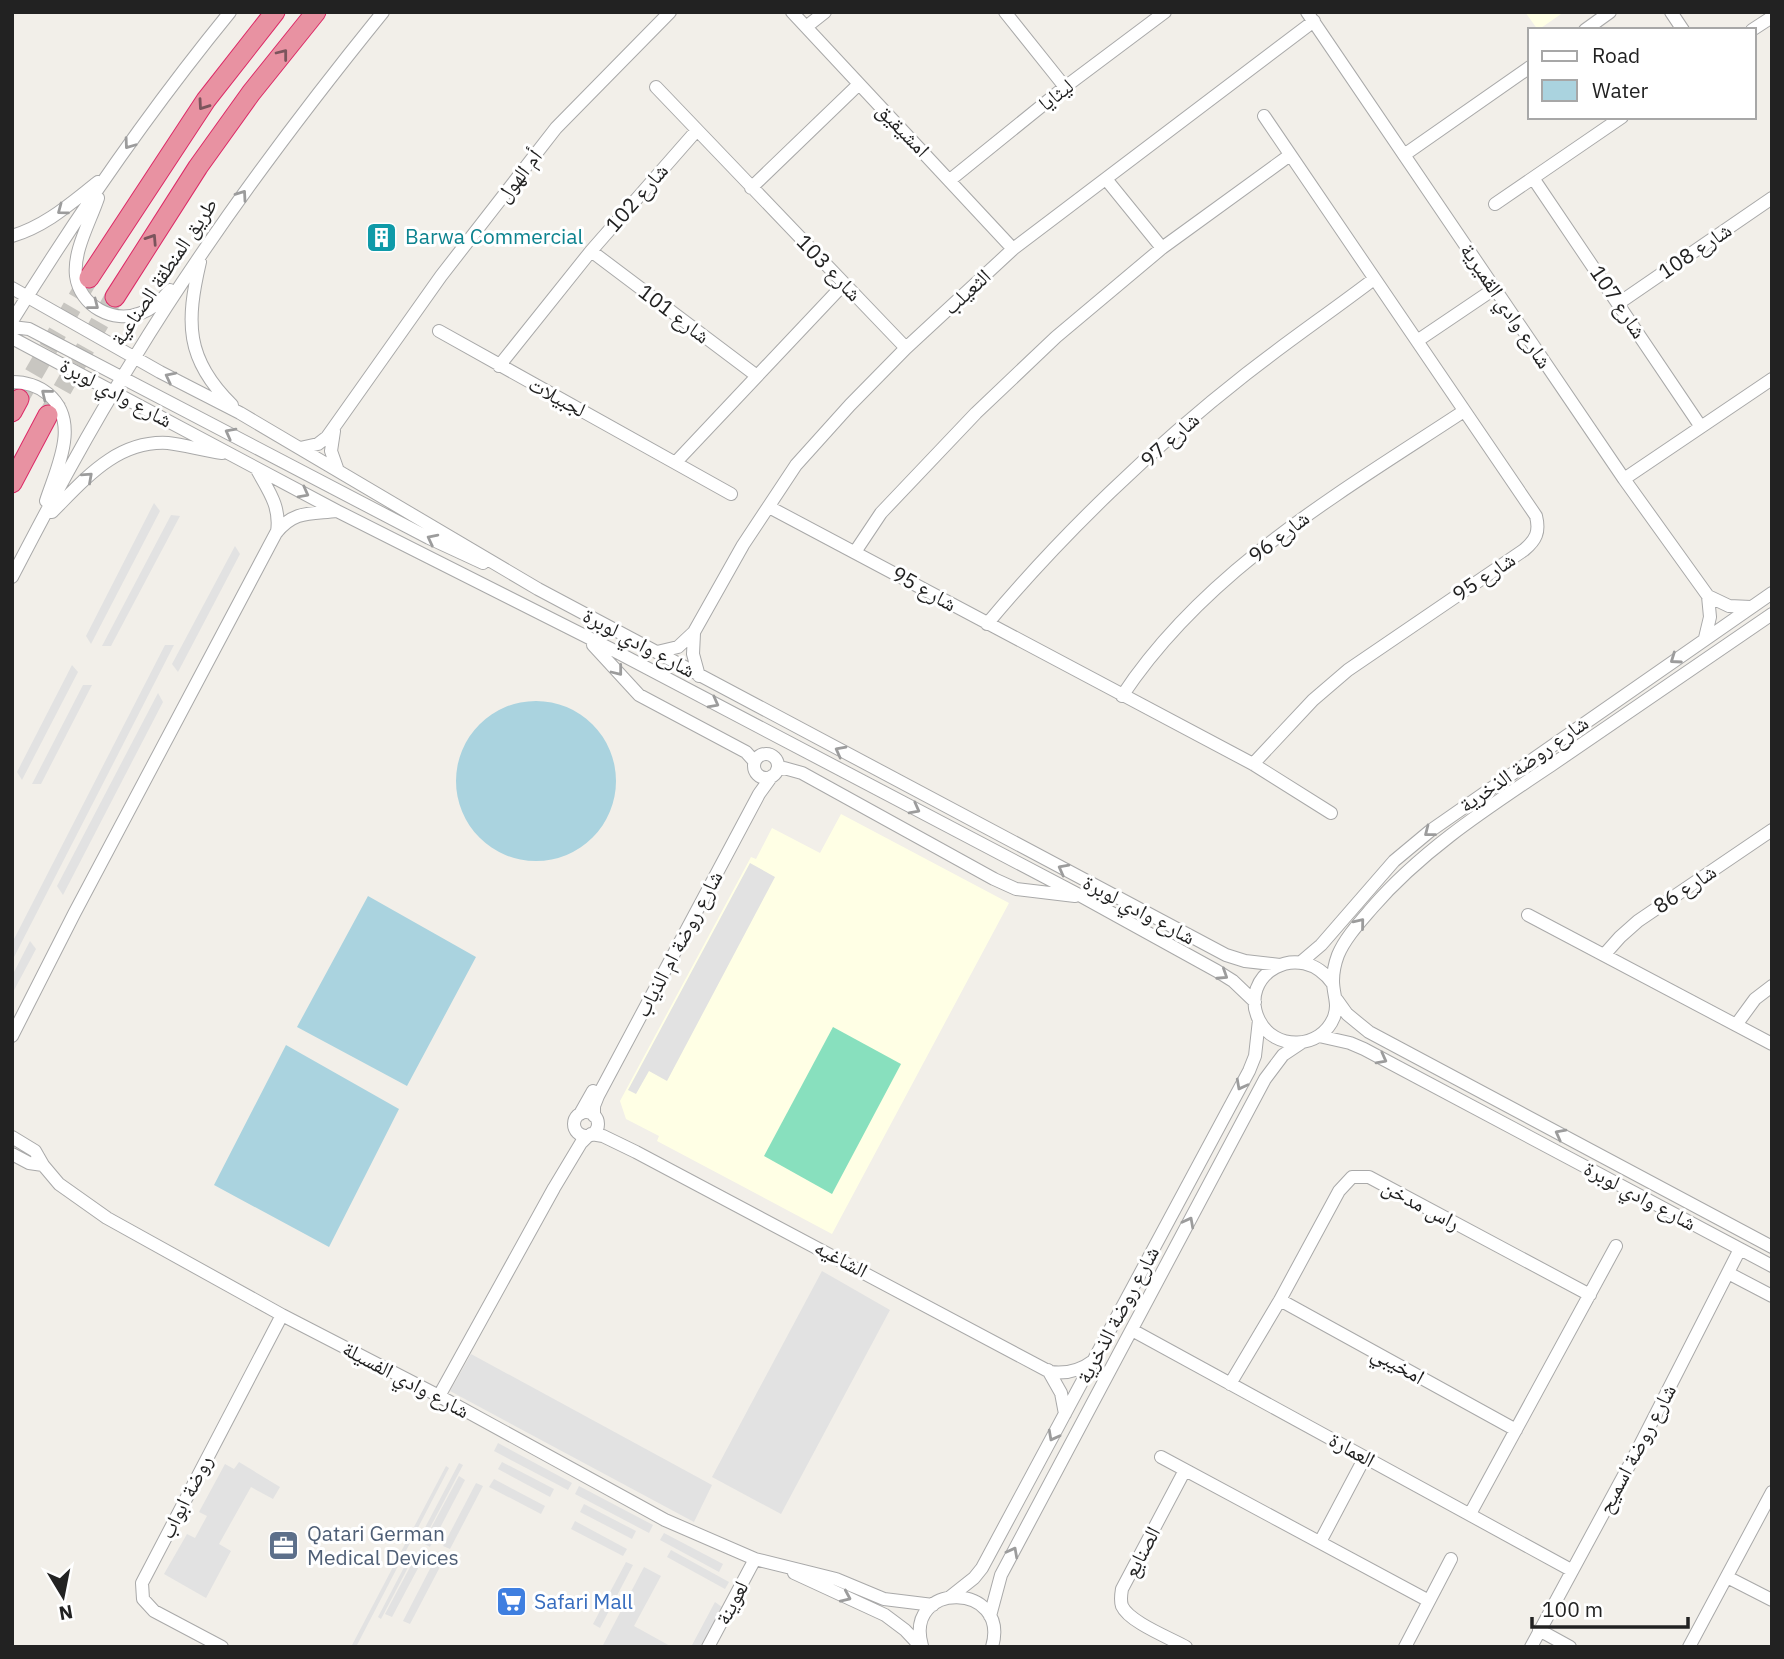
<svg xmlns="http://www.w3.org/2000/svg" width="1784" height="1659" viewBox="0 0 1784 1659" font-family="'IBM Plex Sans','Noto Naskh Arabic',sans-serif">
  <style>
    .education { fill: #ffffe5 }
    .pitch { fill: #88e0be }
    .parking { fill: #e2e2e2 }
    .water { fill: #aad3df }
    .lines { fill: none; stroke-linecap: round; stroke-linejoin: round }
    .highway-tunnel { stroke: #c8c6c1; stroke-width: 19; stroke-dasharray: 19 10; stroke-linecap: butt }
    .minor-casing { stroke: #a9a9a9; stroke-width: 14 }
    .highway-casing { stroke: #dc2a67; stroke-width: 21 }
    .minor { stroke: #fff; stroke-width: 12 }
    .highway { stroke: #e892a2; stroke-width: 19 }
    .oneway { stroke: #7b545c }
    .oneway2 { stroke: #9c9c9c }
    .labels { text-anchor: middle; stroke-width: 6; stroke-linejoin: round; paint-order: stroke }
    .street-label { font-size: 21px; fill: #222; stroke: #fff }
    .culture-label { font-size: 21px; fill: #0d838f; stroke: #fff; text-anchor: start }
    .service-label { font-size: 21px; fill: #4e5e75; stroke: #fff; text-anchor: start }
    .shop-label { font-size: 21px; fill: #366cbe; stroke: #fff; text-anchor: start }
  </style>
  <rect width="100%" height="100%" fill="#f2efe9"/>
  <path class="education" d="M1525 12H1564L1538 30Z
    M841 814 1009 903 832 1234 657 1141 659 1136 626 1119 620 1101 751 857 756 859 772 828 820 853Z"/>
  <path class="pitch" d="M833 1027 901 1064 832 1194 764 1156Z"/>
  <path class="parking" d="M154 503 160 511 91 644 86 636Z
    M171 515 180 516 111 646H102Z
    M235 546 240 554 178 672 172 664Z
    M165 645H174L12 961V943Z
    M72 665 78 672 22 780 17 772Z
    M83 685H92L41 784H32Z
    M158 693 163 702 63 895 57 886Z
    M750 863 775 877 667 1081 649 1071 636 1094 628 1090Z
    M30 941 36 949 12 994V976Z
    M822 1271 890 1310 781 1514 712 1477Z
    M471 1354 712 1485 694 1522 450 1391Z
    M498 1443 572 1483 568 1490 494 1451Z
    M239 1462 280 1487 273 1499 251 1487 219 1544 231 1551 206 1598 164 1574 187 1534 195 1538 207 1516 199 1512 225 1464 234 1469Z
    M502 1462 554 1489 550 1497 498 1469Z
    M459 1463 463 1465 422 1543 418 1541Z
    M446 1466 449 1468 356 1647H351Z
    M459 1476 465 1480 430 1547 423 1543Z
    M494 1479 545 1506 541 1514 489 1487Z
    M476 1483 483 1486 450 1549 443 1546Z
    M579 1486 653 1525 649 1533 575 1494Z
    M584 1504 636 1531 632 1539 580 1512Z
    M575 1521 627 1549 623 1556 571 1529Z
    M664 1533 723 1564 719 1572 660 1540Z
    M671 1550 729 1582 725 1589 667 1557Z
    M412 1552 415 1554 381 1619 378 1617Z
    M417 1554 424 1557 392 1617 385 1614Z
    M434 1561 441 1565 410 1624 403 1621Z
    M626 1562 633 1565 600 1628 593 1624Z
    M644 1567 661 1576 634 1626 672 1647H602Z
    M715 1602 722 1607 700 1647H691Z"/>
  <path class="water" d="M456 781a80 80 0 1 1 160 0a80 80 0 1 1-160 0Z
    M368 896 476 957 407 1086 297 1027Z
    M286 1045 399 1109 329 1247 214 1185Z"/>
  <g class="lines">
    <path class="highway-tunnel" d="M19 399 89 278
      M48 415 114 297"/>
    <defs>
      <path id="minor" d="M792 12 1013 249
        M1005 12 1065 87
        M1307 12 1624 479 1708 596 1729 606 1751 607
        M1671 12 1683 30
        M806 27 825 12
        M1585 30 1610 12
        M1752 30 1772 17
        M656 87 906 348
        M1404 155 1530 67
        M1533 178 1701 427
        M1106 179 1162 248
        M950 180 1065 87 1165 12
        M751 188 859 84
        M98 198C90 222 73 251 76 276 80 306 113 324 141 313 153 309 162 300 170 290
        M1495 204 1622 117
        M12 236C46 226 71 203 98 182
        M591 251 757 376
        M200 262C186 322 185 359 232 405
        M12 288 160 372 240 413 538 589 1226 955 1245 961 1280 965
        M1619 303 1772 198
        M12 321C78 214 150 110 230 12
        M12 327 29 329 429 538 483 563
        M439 331 731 494
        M12 338 337 511 611 649 1081 896 1217 971 1233 981 1255 1002
        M1417 341 1494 289
        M499 366 591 251 697 130
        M12 382C26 382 37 385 48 394 81 422 57 467 46 501
        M334 431 331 451 337 468
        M300 448 318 444 327 437 441 276 556 128 670 12
        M676 462 844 284
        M256 468C268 490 281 506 277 532
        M1624 479 1772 379
        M769 507 1253 764 1331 813
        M52 512C85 479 117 440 168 443 186 445 204 451 222 453
        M855 552 881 513 976 413 1056 337 1162 248 1290 155
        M12 577C50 504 89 430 133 360 207 238 293 123 383 12
        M987 624C1062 534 1154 446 1246 374 1288 341 1332 311 1374 279
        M694 633 693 654 699 676
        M1705 638 1710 617 1708 596
        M593 645 639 695 746 752 754 761
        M657 652 678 647 694 632 743 545 796 465 850 405 906 348 1013 249 1314 21
        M1122 696C1205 570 1341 492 1464 411
        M754 766a12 12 0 1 1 24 0a12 12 0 1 1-24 0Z
        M1253 764 1313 700 1348 670 1524 550C1536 540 1540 532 1536 516L1264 116
        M777 770 784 768 802 773 994 879 1016 889 1075 896
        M1528 915 1772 1044
        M1604 955 1620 937 1638 921 1772 830
        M1301 962 1321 945 1394 861 1430 831 1772 593
        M1333 984C1300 937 1237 975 1259 1020 1274 1051 1321 1050 1334 1017 1339 1004 1333 994 1333 981 1333 973 1335 963 1338 955 1345 938 1360 922 1372 908 1423 849 1489 807 1553 764 1626 714 1699 664 1772 614
        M1337 1000 1347 1014 1369 1032 1772 1247
        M1736 1025 1755 999 1772 986
        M12 1036 74 914 276 533C294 510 311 514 337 511
        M1319 1036 1350 1043 1364 1049 1772 1266
        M574 1124a12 12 0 1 1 24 0a12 12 0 1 1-24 0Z
        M580 1114 593 1091
        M594 1116V1106L598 1096 759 794 772 776
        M591 1134 603 1136 636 1152 1050 1372C1066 1374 1080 1371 1093 1361
        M12 1137 35 1151 43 1165 59 1184 107 1218 282 1315 439 1396 665 1520 755 1559 836 1579 884 1599 933 1605
        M12 1154 29 1163 43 1165
        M1728 1273 1772 1296
        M1280 1300 1516 1430
        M1132 1330 1571 1570
        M1048 1370 1061 1393 1065 1414
        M1230 1384 1280 1300 1339 1191 1352 1177H1369L1590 1295
        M439 1396 554 1188 581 1143 588 1136
        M1161 1457 1429 1601
        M1185 1470 1122 1589C1121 1595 1120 1600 1122 1606 1129 1622 1170 1638 1186 1647
        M1470 1514 1616 1246
        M1320 1542 1365 1457
        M794 1573 885 1615 905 1630 921 1647
        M1727 1577 1772 1600
        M950 1597 974 1578 982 1568 1249 1071 1255 1056 1259 1020
        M990 1616 1001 1575 1265 1079 1283 1055 1301 1043
        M1539 1630 1570 1647
        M922 1646C903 1580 1011 1582 992 1647
        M222 1647 154 1611 143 1599 142 1583 282 1315
        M708 1647 755 1559
        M1405 1647 1451 1559
        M1531 1647 1637 1451 1740 1249
        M1689 1647 1772 1492"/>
      <path id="highway" d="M89 278 206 100 275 12
        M115 297 198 167 251 93 316 12
        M12 412 19 399
        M12 483 48 415"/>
    </defs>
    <use href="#minor" class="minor-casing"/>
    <use href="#highway" class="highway-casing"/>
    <use href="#minor" class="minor"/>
    <use href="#highway" class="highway"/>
  </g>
  <defs><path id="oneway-chevron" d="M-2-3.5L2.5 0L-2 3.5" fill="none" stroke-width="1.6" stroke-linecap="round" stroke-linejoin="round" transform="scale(1.75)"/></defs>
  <g class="oneway">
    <use href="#oneway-chevron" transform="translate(283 54) rotate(-52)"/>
    <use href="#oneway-chevron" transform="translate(203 105) rotate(125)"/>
    <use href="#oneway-chevron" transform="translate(152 239) rotate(-57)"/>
  </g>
  <g class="oneway2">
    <use href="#oneway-chevron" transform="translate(129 144) rotate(126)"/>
    <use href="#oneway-chevron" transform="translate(242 195) rotate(-55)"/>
    <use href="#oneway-chevron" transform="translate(62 210) rotate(143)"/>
    <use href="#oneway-chevron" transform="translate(94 305) rotate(38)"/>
    <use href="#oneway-chevron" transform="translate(170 377) rotate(-153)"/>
    <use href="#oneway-chevron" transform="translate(46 394) rotate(-141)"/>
    <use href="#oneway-chevron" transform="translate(230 433) rotate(-152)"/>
    <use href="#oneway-chevron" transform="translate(88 477) rotate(-42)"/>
    <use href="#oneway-chevron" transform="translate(304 493) rotate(28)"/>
    <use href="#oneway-chevron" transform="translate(432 539) rotate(-153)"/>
    <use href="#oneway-chevron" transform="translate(1675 659) rotate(145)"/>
    <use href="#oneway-chevron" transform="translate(618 671) rotate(52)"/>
    <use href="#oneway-chevron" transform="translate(714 703) rotate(28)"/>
    <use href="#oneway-chevron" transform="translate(840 751) rotate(-152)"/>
    <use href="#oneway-chevron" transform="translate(915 809) rotate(28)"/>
    <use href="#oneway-chevron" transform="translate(1429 832) rotate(142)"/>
    <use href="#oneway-chevron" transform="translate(1063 869) rotate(-152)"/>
    <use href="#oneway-chevron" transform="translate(1360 923) rotate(-51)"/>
    <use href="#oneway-chevron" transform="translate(1223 975) rotate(33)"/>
    <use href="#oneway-chevron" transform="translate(1382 1059) rotate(28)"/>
    <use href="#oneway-chevron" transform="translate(1241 1085) rotate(118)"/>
    <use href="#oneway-chevron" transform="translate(1560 1134) rotate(-152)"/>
    <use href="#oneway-chevron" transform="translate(1189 1222) rotate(-62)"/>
    <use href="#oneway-chevron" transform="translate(1053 1436) rotate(118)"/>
    <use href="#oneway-chevron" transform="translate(1013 1552) rotate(-62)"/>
    <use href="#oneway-chevron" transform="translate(846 1597) rotate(24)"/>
  </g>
  <defs>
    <symbol id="building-square" viewBox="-11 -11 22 22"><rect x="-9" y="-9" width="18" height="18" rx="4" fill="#0f9aa8" stroke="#fff"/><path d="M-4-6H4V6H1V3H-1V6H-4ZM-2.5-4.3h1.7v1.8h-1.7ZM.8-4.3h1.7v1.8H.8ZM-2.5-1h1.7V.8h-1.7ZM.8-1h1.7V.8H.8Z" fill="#fff"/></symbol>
    <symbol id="office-square" viewBox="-11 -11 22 22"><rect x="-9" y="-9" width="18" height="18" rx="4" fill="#5c6f8a" stroke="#fff"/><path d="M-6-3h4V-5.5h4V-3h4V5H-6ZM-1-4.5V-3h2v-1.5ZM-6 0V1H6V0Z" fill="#fff"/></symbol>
    <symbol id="supermarket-square" viewBox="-11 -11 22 22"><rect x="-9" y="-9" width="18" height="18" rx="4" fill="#3f7fe0" stroke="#fff"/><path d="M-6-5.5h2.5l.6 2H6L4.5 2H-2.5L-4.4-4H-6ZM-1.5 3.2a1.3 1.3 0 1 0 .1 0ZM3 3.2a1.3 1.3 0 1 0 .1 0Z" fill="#fff"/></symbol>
  </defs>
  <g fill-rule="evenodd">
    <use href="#building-square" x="364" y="220" width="35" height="35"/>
    <use href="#office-square" x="266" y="1528" width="35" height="35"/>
    <use href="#supermarket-square" x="494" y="1584" width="35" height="35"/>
  </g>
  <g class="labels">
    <g class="street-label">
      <text transform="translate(1056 95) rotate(-38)" y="7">ليثايا</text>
      <text transform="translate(903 130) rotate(46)" y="7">امشيقيق</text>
      <text transform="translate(519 176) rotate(-52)" y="7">أم الهول</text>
      <text transform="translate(637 198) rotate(-49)" y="7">شارع 102</text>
      <text transform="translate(1695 251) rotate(-34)" y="7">شارع 108</text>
      <text transform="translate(829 268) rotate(46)" y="7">شارع 103</text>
      <text transform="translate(164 272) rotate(-56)" y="7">طريق المنطقة الصناعية</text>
      <text transform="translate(967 292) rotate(-43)" y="7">الثعيلب</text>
      <text transform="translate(1618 302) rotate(56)" y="7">شارع 107</text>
      <text transform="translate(1506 306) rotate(56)" y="7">شارع وادي القميرية</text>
      <text transform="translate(674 314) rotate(37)" y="7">شارع 101</text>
      <text transform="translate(116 393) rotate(28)" y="7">شارع وادي لوبرة</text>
      <text transform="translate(557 397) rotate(28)" y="7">لجبيلات</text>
      <text transform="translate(1170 440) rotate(-42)" y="7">شارع 97</text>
      <text transform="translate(1279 537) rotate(-38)" y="7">شارع 96</text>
      <text transform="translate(1484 577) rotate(-34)" y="7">شارع 95</text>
      <text transform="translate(924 589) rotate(29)" y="7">شارع 95</text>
      <text transform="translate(639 643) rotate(28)" y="7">شارع وادي لوبرة</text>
      <text transform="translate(1524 764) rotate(-35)" y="7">شارع روضة الذخرية</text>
      <text transform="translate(1685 889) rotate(-34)" y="7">شارع 86</text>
      <text transform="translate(1139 910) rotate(28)" y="7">شارع وادي لوبرة</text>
      <text transform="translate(679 944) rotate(-62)" y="7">شارع روضة ام الذياب</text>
      <text transform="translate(1640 1196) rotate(28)" y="7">شارع وادي لوبرة</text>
      <text transform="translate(1421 1205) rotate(28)" y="7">راس مدخن</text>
      <text transform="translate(841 1259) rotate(28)" y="7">الشاغيه</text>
      <text transform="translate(1118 1315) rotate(-62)" y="7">شارع روضة الذخرية</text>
      <text transform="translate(1398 1365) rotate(29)" y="7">امخيبي</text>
      <text transform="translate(406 1380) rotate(28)" y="7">شارع وادي الفسيلة</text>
      <text transform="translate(1637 1449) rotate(-62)" y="7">شارع روضة اسميح</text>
      <text transform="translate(1352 1450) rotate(29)" y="7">العمارة</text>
      <text transform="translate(186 1497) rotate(-63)" y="7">روضة ابواب</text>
      <text transform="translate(1142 1552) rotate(-62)" y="7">الصنايع</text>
      <text transform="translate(732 1603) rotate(-62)" y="7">لعوينة</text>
    </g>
    <g class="culture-label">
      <text x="405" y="244">Barwa Commercial</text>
    </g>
    <g class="service-label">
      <text x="307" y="1541">Qatari German<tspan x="307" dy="24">Medical Devices</tspan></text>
    </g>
    <g class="shop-label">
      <text x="534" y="1609">Safari Mall</text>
    </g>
  </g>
  <rect width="1784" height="1659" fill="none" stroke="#222222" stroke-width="28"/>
  <rect x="1528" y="28" width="228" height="91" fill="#ffffff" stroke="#a7a7a7" stroke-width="2"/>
  <rect x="1542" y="51" width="35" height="10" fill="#ffffff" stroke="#a7a7a7" stroke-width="2"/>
  <text x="1592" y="63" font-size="21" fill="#222222">Road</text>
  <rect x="1542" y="80" width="35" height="21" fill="#aad3df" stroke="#a7a7a7" stroke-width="2"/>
  <text x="1592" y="98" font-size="21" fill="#222222">Water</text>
  <g transform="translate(63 1596) rotate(170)" stroke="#ffffff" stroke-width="5" paint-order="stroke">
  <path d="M0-5L12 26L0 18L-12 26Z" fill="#222222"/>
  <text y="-10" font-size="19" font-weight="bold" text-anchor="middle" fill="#222222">N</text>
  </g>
  <path d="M1532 1617v10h156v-10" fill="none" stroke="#222222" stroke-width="3.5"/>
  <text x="1542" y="1617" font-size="21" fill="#222222" stroke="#ffffff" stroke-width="5" paint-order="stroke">100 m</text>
</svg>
